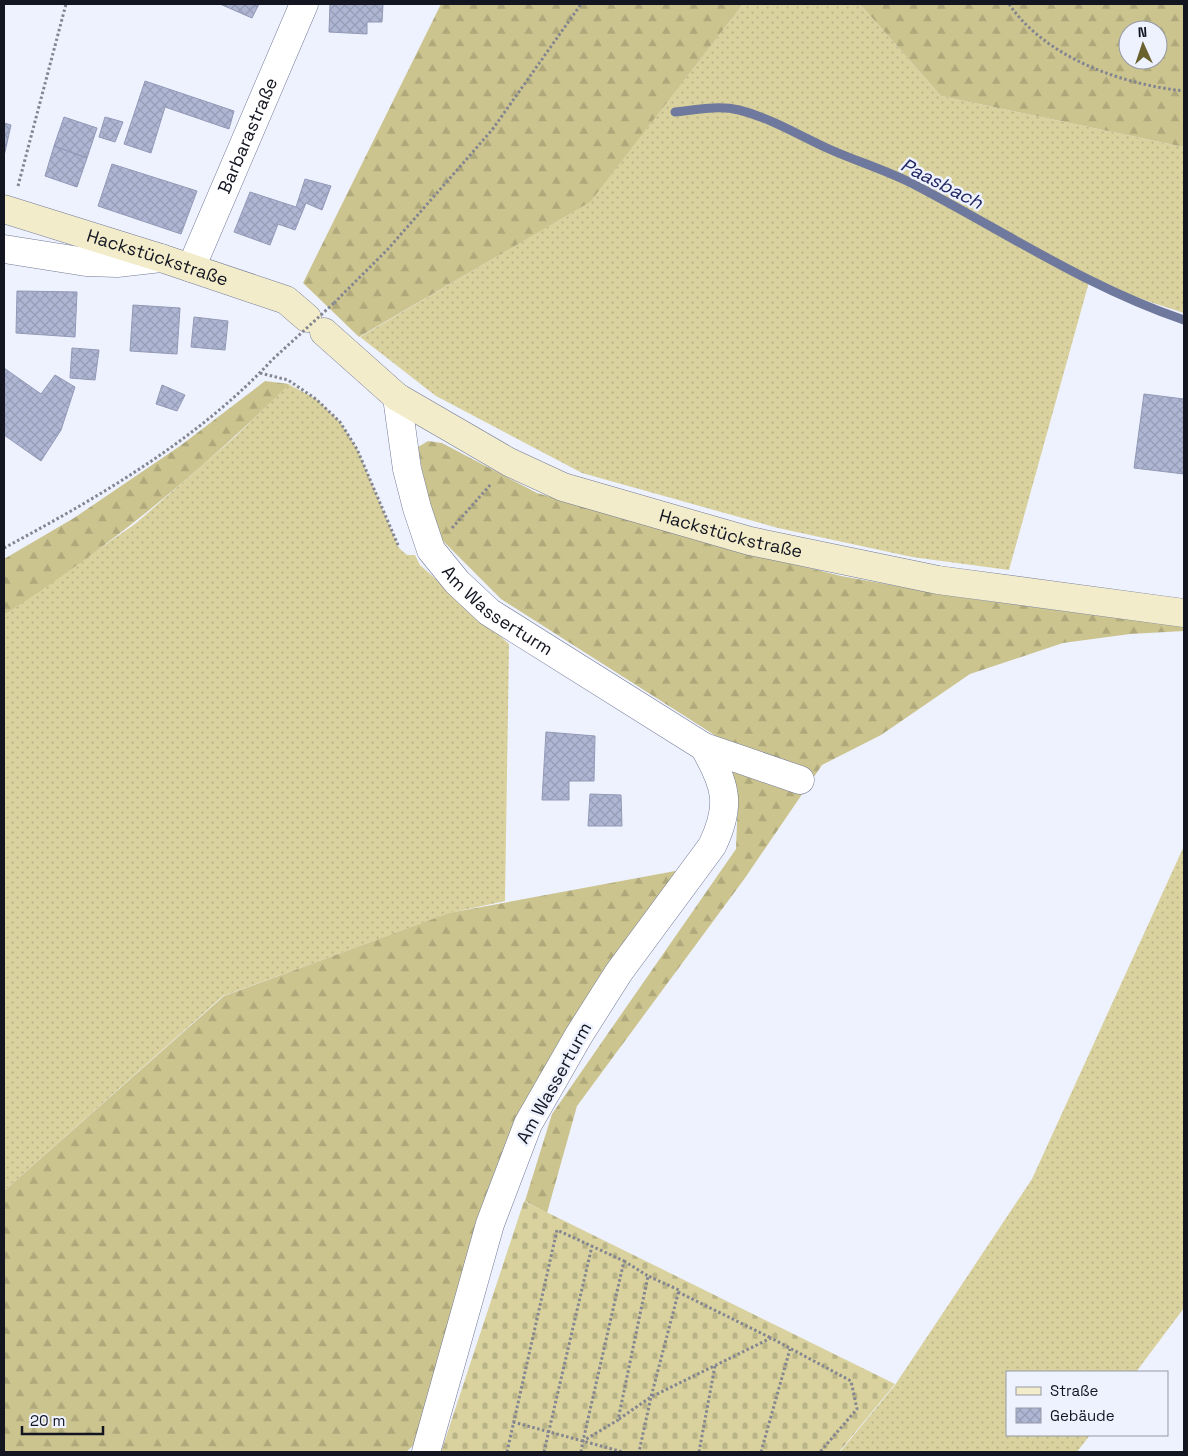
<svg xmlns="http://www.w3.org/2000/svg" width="1188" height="1456" viewBox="0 0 1188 1456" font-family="'Space Grotesk',sans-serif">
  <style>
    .grass { fill: url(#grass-dots) }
    .forest { fill: url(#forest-firs); fill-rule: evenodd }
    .cemetery { fill: url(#cemetery-stones) }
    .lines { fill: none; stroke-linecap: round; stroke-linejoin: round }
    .stream { stroke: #6f789d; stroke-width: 9 }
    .building { fill: url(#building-cross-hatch); stroke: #9299b6 }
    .street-casing { stroke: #737a96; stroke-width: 29 }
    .secondary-casing { stroke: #737a96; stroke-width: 29 }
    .path { stroke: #838591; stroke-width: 3; stroke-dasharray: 2.5 2.5; stroke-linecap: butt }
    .street { stroke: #fff; stroke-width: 28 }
    .secondary { stroke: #f2ecca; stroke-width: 28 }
    .path-bridge { stroke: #838591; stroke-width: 3; stroke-dasharray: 2.5 2.5; stroke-linecap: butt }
    .labels { text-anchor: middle; stroke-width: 5; stroke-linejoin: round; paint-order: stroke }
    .street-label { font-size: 18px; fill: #131520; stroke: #eef1fe }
    .water-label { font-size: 19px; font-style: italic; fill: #222962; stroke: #eef1fe }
  </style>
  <defs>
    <pattern id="grass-dots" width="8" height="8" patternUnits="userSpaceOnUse" patternTransform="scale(1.25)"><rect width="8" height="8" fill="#d9d29e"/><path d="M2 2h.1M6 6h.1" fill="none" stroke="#b9b388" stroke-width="1.8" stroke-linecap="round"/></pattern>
    <pattern id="forest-firs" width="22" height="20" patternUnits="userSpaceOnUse" patternTransform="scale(1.25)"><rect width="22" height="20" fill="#ccc48f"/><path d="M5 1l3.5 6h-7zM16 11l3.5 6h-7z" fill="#aea87b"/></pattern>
    <pattern id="cemetery-stones" width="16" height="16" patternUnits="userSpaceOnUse" patternTransform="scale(1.25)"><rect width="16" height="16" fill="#d9d29e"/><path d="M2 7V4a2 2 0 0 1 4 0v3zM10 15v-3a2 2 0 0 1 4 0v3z" fill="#b9b388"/></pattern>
    <pattern id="building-cross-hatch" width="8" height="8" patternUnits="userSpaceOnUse" patternTransform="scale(1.25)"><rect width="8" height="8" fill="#aeb6d4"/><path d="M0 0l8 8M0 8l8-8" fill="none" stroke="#959cb6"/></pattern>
  </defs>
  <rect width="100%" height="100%" fill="#eef1fe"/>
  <path class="grass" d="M743 4H860L941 96 1184 147V313L1089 282 1009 570 912 557 778 528 582 473 436 396 360 337 589 202Z
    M288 384 316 399 340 422 357 449 399 548 407 555H415L420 565 509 644 505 901 450 913 223 996 4 1191V615L135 524 236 436Z
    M1184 846V1308L1136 1372H1007V1435H1090L1077 1452H840L895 1385 1032 1179Z"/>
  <path class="forest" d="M441 4H743L590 202 359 337 303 283Z
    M860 4H1184V147L941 96ZM1128 30H1158V60H1128Z
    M265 381 289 384C202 471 107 549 4 615V559L74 518 180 446Z
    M428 441 442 443 537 493 672 533 841 576 958 597 1184 627V631L1130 634 1063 643 970 674 881 735 822 765 745 878 577 1106 547 1213 525 1201 552 1114 736 849 738 796 716 736 501 599 441 539 427 500 418 447Z
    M686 869 527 1103 416 1443 406 1452H4V1191L224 996 449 913Z"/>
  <path class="cemetery" d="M524 1201 895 1384 839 1452H441Z"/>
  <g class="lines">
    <path class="stream" d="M675 112C695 110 718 105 739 110 771 118 800 136 829 149 858 162 889 171 917 186 1005 232 1089 288 1184 320"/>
  </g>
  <path class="building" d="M220 4H259L252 18Z
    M330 4H383L382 22H367V34L329 32Z
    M145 81 234 111 229 129 165 107 151 153 124 144Z
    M64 117 97 128 87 158 54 146Z
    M105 117 123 122 115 142 99 137Z
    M4 123 11 125 4 156Z
    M54 146 87 158 77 187 45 176Z
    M112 164 197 191 181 234 98 206Z
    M305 179 331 186 322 210 306 203 295 230 278 224 270 245 234 232 250 192 296 207Z
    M17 291 77 292 75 337 16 333Z
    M133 305 180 308 177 354 130 351Z
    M194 317 228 321 225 350 191 347Z
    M72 348 99 350 95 380 70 378Z
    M4 368 41 394 55 375 75 387 61 430 41 461 4 435Z
    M162 385 185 395 177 411 156 404Z
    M1144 394 1184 399V474L1134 468Z
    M546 732 595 736 594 781H569V800H542Z
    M590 794 621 795 622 826H588Z"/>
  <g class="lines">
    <defs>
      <g id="street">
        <path d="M4 249 86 262 117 263 161 258"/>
        <path id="s1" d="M191 268 304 4"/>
        <path id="s2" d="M397 397 407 469 417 508 431 550 457 582 489 612 704 747C726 785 732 805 712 846L619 972 579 1035 528 1124 490 1224 426 1452"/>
        <path d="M704 747 800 780"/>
      </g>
      <g id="secondary">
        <path id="s3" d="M4 209 161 258 286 300 307 318"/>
        <path id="s4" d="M324 332 397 397 509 462 563 487 750 541 938 580 1184 613"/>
      </g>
    </defs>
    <use href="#street" class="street-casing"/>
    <use href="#secondary" class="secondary-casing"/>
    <path class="path" d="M1009 4C1046 58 1121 84 1184 91
      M18 186 66 4
      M334 303 388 249 492 130 581 4
      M260 373 288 380 316 399 340 422 357 449 398 545
      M452 528 491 484
      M4 548C99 497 199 439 273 359
      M624 1261 648 1276
      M678 1292 771 1338
      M619 1419 651 1397 639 1452
      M513 1422 623 1452
      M507 1452 557 1230 624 1261 583 1441 618 1420 648 1276 679 1290 651 1397 771 1338 851 1381 857 1409 820 1452
      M544 1452 592 1246
      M581 1452 583 1441
      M699 1452 715 1366
      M761 1452 790 1349"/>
    <use href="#street" class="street"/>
    <use href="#secondary" class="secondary"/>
    <path class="path-bridge" d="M273 359 334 303"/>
  </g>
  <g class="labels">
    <g class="street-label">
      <text dy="6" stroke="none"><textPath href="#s1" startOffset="144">Barbarastraße</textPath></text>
      <text dy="6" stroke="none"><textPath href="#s3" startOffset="161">Hackstückstraße</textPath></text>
      <text dy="6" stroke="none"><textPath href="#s4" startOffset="461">Hackstückstraße</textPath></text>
      <text dy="6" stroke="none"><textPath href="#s2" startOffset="248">Am Wasserturm</textPath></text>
      <text transform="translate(554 1083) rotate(-61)" y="6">Am Wasserturm</text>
    </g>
    <g class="water-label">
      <text transform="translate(942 183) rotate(27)" y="7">Paasbach</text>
    </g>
  </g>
  <rect width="1188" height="1456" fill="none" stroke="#131520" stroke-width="10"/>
  <rect x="1006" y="1371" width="162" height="65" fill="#eef1fe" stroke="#9699a5"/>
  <rect x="1016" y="1387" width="25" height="8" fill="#f2ecca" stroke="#9699a5"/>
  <text x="1050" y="1396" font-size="15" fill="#131520">Straße</text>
  <rect x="1016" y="1408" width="25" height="15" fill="url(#building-cross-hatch)" stroke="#9699a5"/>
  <text x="1050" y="1421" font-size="15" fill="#131520">Gebäude</text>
  <g transform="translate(1143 45) rotate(357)"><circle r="24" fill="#eef1fe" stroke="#9699a5"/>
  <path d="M0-4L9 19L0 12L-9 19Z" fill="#69612e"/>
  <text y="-8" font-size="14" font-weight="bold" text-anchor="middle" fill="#131520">N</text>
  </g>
  <path d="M22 1426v8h81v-8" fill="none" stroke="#131520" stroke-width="2.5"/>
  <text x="30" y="1426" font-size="15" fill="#131520" stroke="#eef1fe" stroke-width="4" paint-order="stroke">20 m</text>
</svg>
